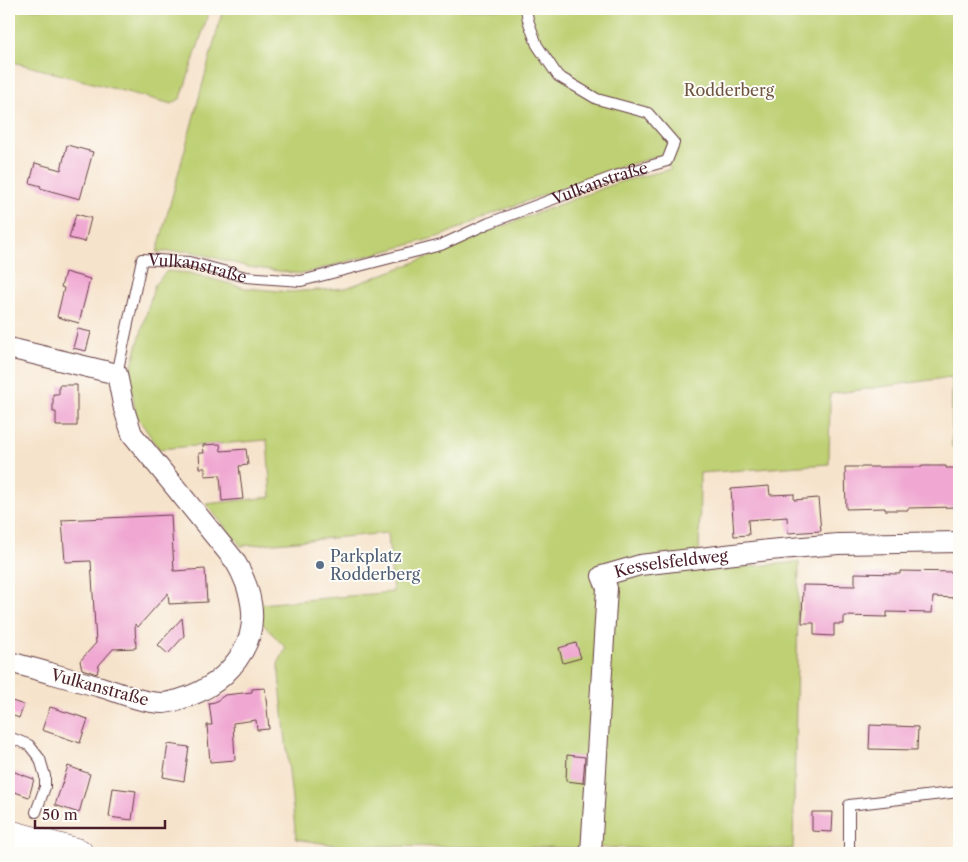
<svg xmlns="http://www.w3.org/2000/svg" width="968" height="862" viewBox="0 0 968 862" font-family="'Libre Caslon Text',serif">
  <style>
    .green { fill: #bed073; stroke: #84784f }
    .building { fill: #f0a8d2 }
    .lines { fill: none; stroke-linecap: round; stroke-linejoin: round }
    .lane-casing { stroke: #643c43; stroke-width: 12 }
    .street-casing { stroke: #643c43; stroke-width: 22 }
    .secondary-casing { stroke: #643c43; stroke-width: 29 }
    .lane { stroke: #fff; stroke-width: 10 }
    .street { stroke: #fff; stroke-width: 20 }
    .secondary { stroke: #fff; stroke-width: 28 }
    .service-dot { fill: #5c6f8a; stroke: #fdfcf7; stroke-width: 2 }
    .labels { text-anchor: middle; stroke-width: 4; stroke-linejoin: round; paint-order: stroke }
    .park-label { font-size: 16px; fill: #6d5441; stroke: #fdfcf7 }
    .street-label { font-size: 16px; fill: #4a1f2b; stroke: #fdfcf7 }
    .service-label { font-size: 16px; fill: #4e5e75; stroke: #fdfcf7; text-anchor: start }
  </style>
  <rect width="100%" height="100%" fill="#fdfcf7"/>
  <filter id="ink" filterUnits="userSpaceOnUse"><feTurbulence type="fractalNoise" baseFrequency=".02" numOctaves="2"/><feDisplacementMap in="SourceGraphic" scale="10" xChannelSelector="R" yChannelSelector="G"/><feConvolveMatrix kernelMatrix="1 2 1 2 8 2 1 2 1" color-interpolation-filters="sRGB"/></filter>
  <filter id="wash" filterUnits="userSpaceOnUse"><feTurbulence type="fractalNoise" baseFrequency=".0096" numOctaves="4" result="noise"/><feDisplacementMap in="SourceGraphic" scale="20" xChannelSelector="R" yChannelSelector="G"/><feGaussianBlur stdDeviation="1.12" result="paint"/><feColorMatrix in="noise" values="0 0 0 0 0 0 0 0 0 0 0 0 0 0 0 0 0 1.4 0 .05"/><feComposite in="paint" operator="in"/></filter>
  <g filter="url(#wash)">
    <rect width="100%" height="100%" fill="#f6e3cb"/>
    <path class="green" d="M9 9H210L181 98 172 104 9 61Z
      M223 9H959V446L952 447V377L830 394 829 464 700 473 699 571 799 562 793 849 341 846 296 839 278 664 286 648 261 622 260 604 393 592 388 533 241 546 206 504 271 497 267 440 159 449 136 415 129 375 155 284 167 271 189 273 246 288 289 292 346 288 442 252 492 230 619 182 671 169 660 156 613 169 487 216 441 236 302 274 248 267 190 251 157 252Z"/>
    <g id="blocks">
      <path class="building" d="M67 145 93 152 80 199 40 188 41 186 30 183 35 163 61 170Z
        M76 214 91 218 85 242 69 238Z
        M65 272 90 279 79 323 57 317 64 288 61 287Z
        M78 329 91 332 86 351 73 348Z
        M59 385H77V426H56V412H53V394H59Z
        M220 444 221 451 246 449 248 465 239 466 243 499 222 501 220 475 205 476V468H200L199 453H204L203 445Z
        M922 466H946V468H959V507L908 508V510H885V508L846 509 845 467H922Z
        M769 486 770 495 794 494V500L818 498 821 531 788 533 787 517 748 520 749 535 734 536 731 489Z
        M171 515 174 571 205 569 207 602 169 604 168 593 138 627 135 624 136 648 113 649 99 665 97 674 82 669 80 661 96 643 91 561 65 562 62 520Z
        M900 571 959 572V598L933 597 932 613 887 612V617L844 616V624H834V636L814 635V623H802L803 585 855 586V573L900 574Z
        M182 618 184 636 168 654 158 645Z
        M576 643 581 658 563 663 559 648Z
        M265 688 269 729 257 730 256 720 233 723 235 760 210 762 207 725H212L209 703 215 702 225 695 252 692V689Z
        M9 700 24 705 19 718 9 714Z
        M50 707 88 719 80 743 42 730Z
        M870 725 918 727 917 750 869 749Z
        M168 744 189 747 184 781 163 777Z
        M567 755 585 757 583 783 566 781Z
        M68 766 90 774 79 813 55 805Z
        M9 770 34 779 29 797 9 790Z
        M113 788 136 791 132 820 109 817Z
        M812 812H833L832 832 812 831Z"/>
    </g>
  </g>
  <g filter="url(#ink)">
    <use href="#blocks" fill-opacity="0" stroke="#643c43" stroke-width="1"/>
    <g class="lines">
      <defs>
        <g id="lane">
          <path id="s1" d="M117 374 142 259 189 262 246 277 301 281 441 245 489 223 615 176 667 161 674 143 648 113 597 99 558 76 537 45 528 20 526 9"/>
          <path d="M9 737 29 745 40 759 45 776V787L36 812"/>
          <path d="M849 853V805L959 792"/>
        </g>
        <g id="street">
          <path d="M9 348 117 374 124 409 132 434 235 561C251 588 260 622 243 651 228 677 206 692 178 700 173 701 168 703 163 703 142 703 121 693 101 687 70 679 40 670 9 662"/>
          <path id="s2" d="M591 853 607 588 602 576 640 565 769 550 838 544 959 542"/>
        </g>
        <path id="secondary" d="M9 834 79 853"/>
      </defs>
      <use href="#lane" class="lane-casing"/>
      <use href="#street" class="street-casing"/>
      <use href="#secondary" class="secondary-casing"/>
      <use href="#lane" class="lane"/>
      <use href="#street" class="street"/>
      <use href="#secondary" class="secondary"/>
    </g>
  </g>
  <circle class="service-dot" cx="320" cy="565" r="5"/>
  <g class="labels">
    <g class="park-label">
      <text x="729" y="96">Rodderberg</text>
    </g>
    <g class="street-label">
      <text dy="6" stroke="none"><textPath href="#s1" startOffset="594">Vulkanstraße</textPath></text>
      <text dy="6" stroke="none"><textPath href="#s1" startOffset="174">Vulkanstraße</textPath></text>
      <text dy="6" stroke="none"><textPath href="#s2" startOffset="349">Kesselsfeldweg</textPath></text>
      <text transform="translate(100 687) rotate(15)" y="6">Vulkanstraße</text>
    </g>
    <g class="service-label">
      <text x="330" y="562">Parkplatz<tspan x="330" dy="18">Rodderberg</tspan></text>
    </g>
  </g>
  <rect width="968" height="862" fill="none" stroke="#fdfcf7" stroke-width="30"/>
  <path d="M35 820v8h130v-8" fill="none" stroke="#4a1f2b" stroke-width="2.5"/>
  <text x="42" y="820" font-size="15" fill="#4a1f2b" stroke="#fdfcf7" stroke-width="4" paint-order="stroke">50 m</text>
</svg>
